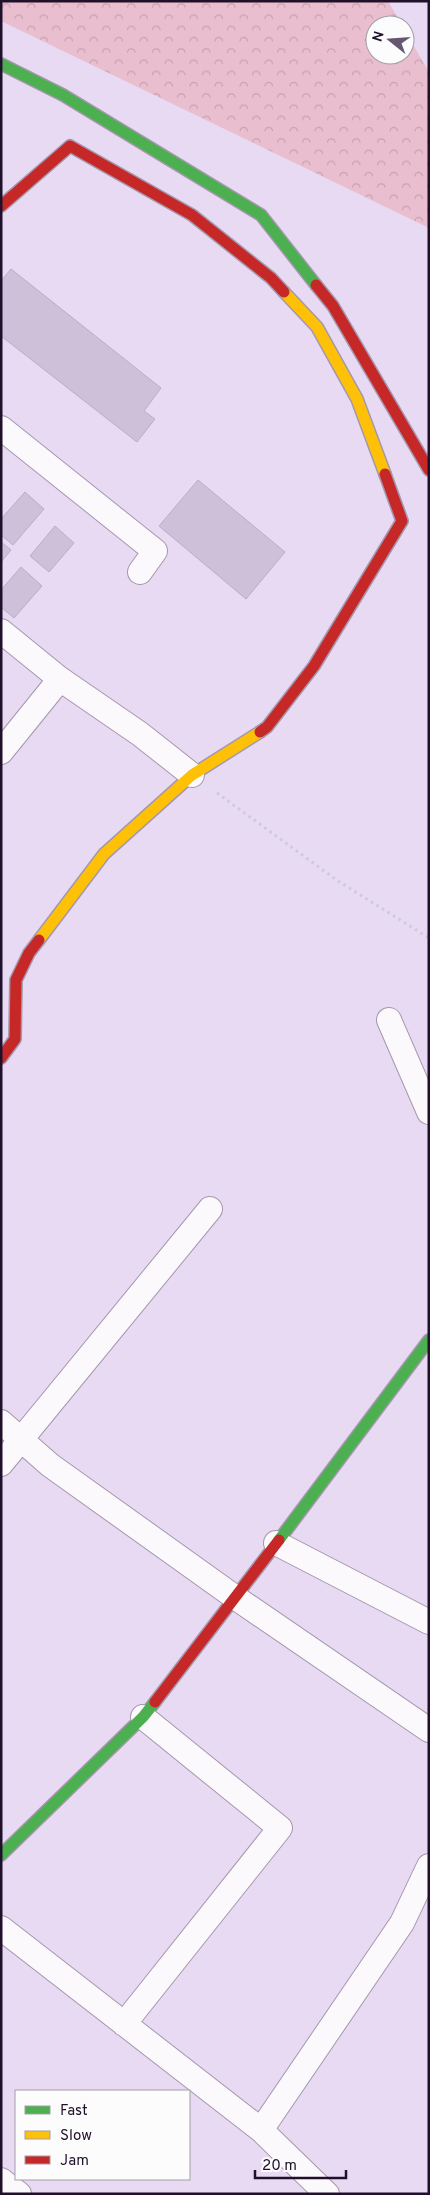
<svg xmlns="http://www.w3.org/2000/svg" width="430" height="2195" viewBox="0 0 430 2195" font-family="Overpass,sans-serif">
  <style>
    .forest { fill: url(#forest-crowns) }
    .building { fill: #cfc0d9; stroke: #bbadc6 }
    .lines { fill: none; stroke-linecap: round; stroke-linejoin: round }
    .street-casing { stroke: #a497ae; stroke-width: 26 }
    .fast-casing { stroke: #a497ae; stroke-width: 14 }
    .slow-casing { stroke: #a497ae; stroke-width: 14 }
    .jam-casing { stroke: #a497ae; stroke-width: 14 }
    .path { stroke: #cecbd2; stroke-width: 3; stroke-dasharray: 2.5 4; stroke-linecap: butt }
    .street { stroke: #fcf9fd; stroke-width: 24 }
    .fast { stroke: #4caf50; stroke-width: 11 }
    .slow { stroke: #ffc107; stroke-width: 11 }
    .jam { stroke: #c62828; stroke-width: 11 }
  </style>
  <defs>
    <pattern id="forest-crowns" width="20" height="18" patternUnits="userSpaceOnUse" patternTransform="scale(1.25)"><rect width="20" height="18" fill="#e9bece"/><path d="M2 6a3 3 0 1 1 6 0M12 15a3 3 0 1 1 6 0" fill="none" stroke="#c8a2b1"/></pattern>
  </defs>
  <rect width="100%" height="100%" fill="#e8daf2"/>
  <path class="forest" d="M1 1H388L402 25H375V55H405V31L429 72V228L1 21Z"/>
  <path class="building" d="M11 269 161 388 144 411 155 419 137 442 1 336V281Z
    M198 480 285 552 246 599 159 526Z
    M25 492 44 509 13 545 1 535V519Z
    M55 526 74 543 49 572 30 556Z
    M1 542 11 550 1 562Z
    M21 567 42 586 14 618 1 607V590Z"/>
  <g class="lines">
    <defs>
      <path id="street" d="M1 428 155 551 140 572
        M1 631 60 679 140 734 192 775
        M1 752 60 679
        M389 1020 429 1112
        M1 1422 50 1465 236 1598 429 1730
        M1 1464 210 1209
        M276 1543 429 1622
        M1 1928 261 2130 327 2194
        M124 2024 280 1828 143 1717
        M261 2130 402 1923 429 1866
        M1 2180 19 2194"/>
      <path id="fast" d="M1 64 63 95 261 215 316 285
        M279 1540 429 1340
        M1 1855 143 1717 155 1702"/>
      <path id="slow" d="M284 292 317 327 357 399 385 474
        M39 940 104 854 192 775 260 732"/>
      <path id="jam" d="M1 206 70 146 192 215 271 278 284 292
        M316 285 333 306 429 470
        M260 732 267 727 314 666 402 521 385 474
        M1 1058 15 1039 16 980 29 953 39 940
        M155 1702 279 1540"/>
    </defs>
    <use href="#street" class="street-casing"/>
    <use href="#fast" class="fast-casing"/>
    <use href="#slow" class="slow-casing"/>
    <use href="#jam" class="jam-casing"/>
    <path class="path" d="M217 793 338 881 429 938"/>
    <use href="#street" class="street"/>
    <use href="#fast" class="fast"/>
    <use href="#slow" class="slow"/>
    <use href="#jam" class="jam"/>
  </g>
  <rect width="430" height="2195" fill="none" stroke="#20102b" stroke-width="5"/>
  <rect x="15" y="2090" width="175" height="90" fill="#fcfcfc" stroke="#a49ea8"/>
  <rect x="25" y="2106" width="25" height="8" fill="#4caf50" stroke="#a49ea8"/>
  <text x="60" y="2115" font-size="15" fill="#20102b">Fast</text>
  <rect x="25" y="2131" width="25" height="8" fill="#ffc107" stroke="#a49ea8"/>
  <text x="60" y="2140" font-size="15" fill="#20102b">Slow</text>
  <rect x="25" y="2156" width="25" height="8" fill="#c62828" stroke="#a49ea8"/>
  <text x="60" y="2165" font-size="15" fill="#20102b">Jam</text>
  <g transform="translate(390 40) rotate(287)"><circle r="24" fill="#fcfcfc" stroke="#a49ea8"/>
  <path d="M0-4L9 19L0 12L-9 19Z" fill="#665771"/>
  <text y="-8" font-size="14" font-weight="bold" text-anchor="middle" fill="#20102b">N</text>
  </g>
  <path d="M255 2170v8h91v-8" fill="none" stroke="#20102b" stroke-width="2.5"/>
  <text x="262" y="2170" font-size="15" fill="#20102b" stroke="#fcfcfc" stroke-width="4" paint-order="stroke">20 m</text>
</svg>
